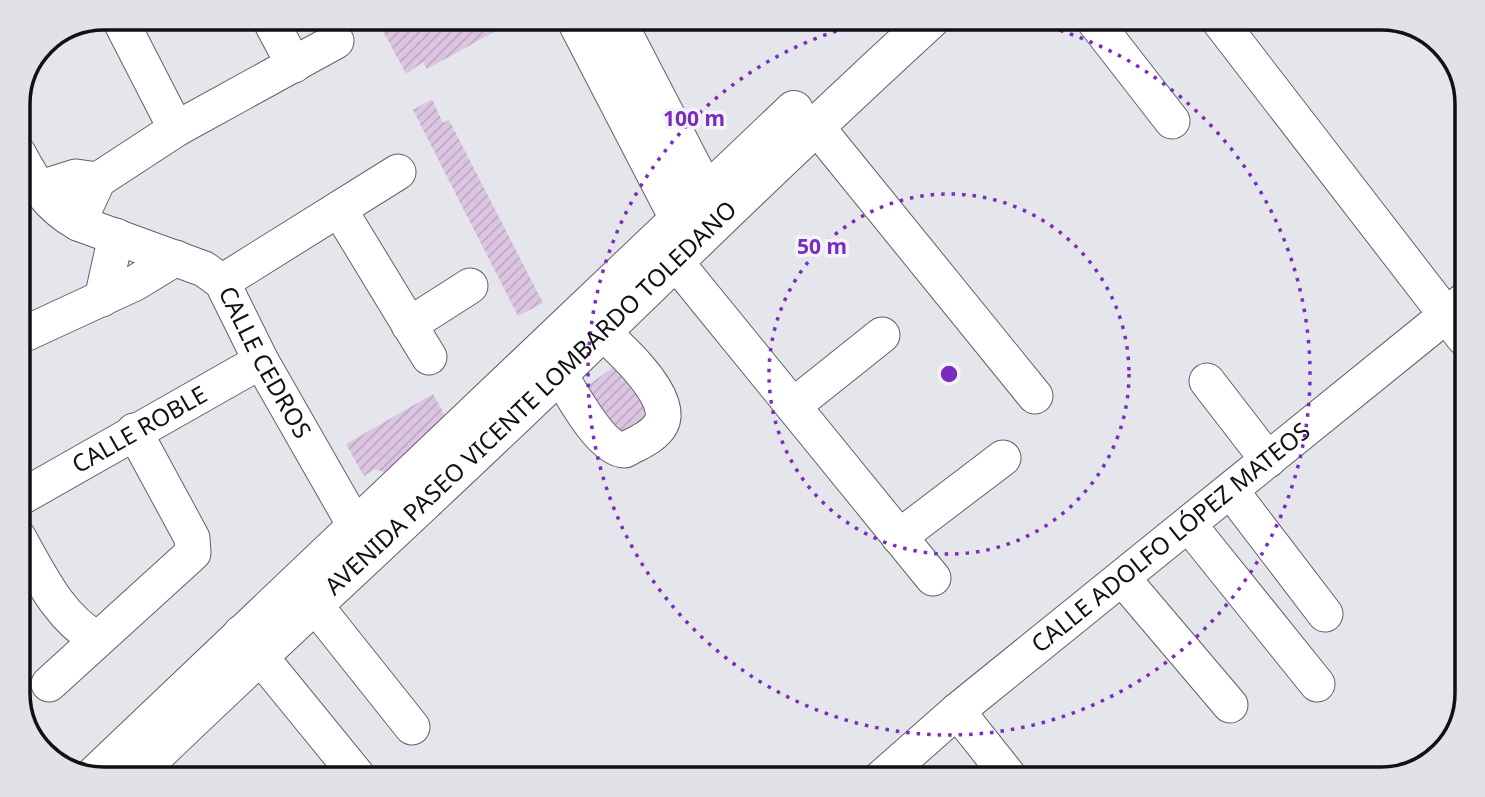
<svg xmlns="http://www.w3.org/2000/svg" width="1485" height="797" viewBox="0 0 1485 797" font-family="'Noto Sans',sans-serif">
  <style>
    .building { fill: url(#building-hatch) }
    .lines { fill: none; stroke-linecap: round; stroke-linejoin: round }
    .minor-casing { stroke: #616266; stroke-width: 37 }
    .major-casing { stroke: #616266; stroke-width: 40 }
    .minor { stroke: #fff; stroke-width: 35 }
    .major { stroke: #fff; stroke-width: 38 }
    .ring { fill: none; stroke: #7b2cbf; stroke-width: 3.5; stroke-dasharray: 3.5 7 }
    .labels { text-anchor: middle; stroke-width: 7; stroke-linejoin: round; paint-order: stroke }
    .street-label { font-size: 24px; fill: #111113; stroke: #f3f3f8 }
    .rim { fill: none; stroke: #111113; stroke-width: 3.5 }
    .centre { fill: #7b2cbf; stroke: #f3f3f8; stroke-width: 3.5 }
    .ring-label { font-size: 21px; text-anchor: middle; font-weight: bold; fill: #7b2cbf; stroke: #f3f3f8; stroke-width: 7; stroke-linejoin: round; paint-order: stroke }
  </style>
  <defs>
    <pattern id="building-hatch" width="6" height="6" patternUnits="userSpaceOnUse" patternTransform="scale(1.75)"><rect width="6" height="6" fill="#dcc5e2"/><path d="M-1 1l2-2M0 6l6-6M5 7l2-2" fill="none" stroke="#bca8c1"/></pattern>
  </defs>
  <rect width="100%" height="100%" fill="#e5e6eb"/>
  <path class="building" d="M376 18H519L427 69 423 62 406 74Z
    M432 99 443 123 449 120 543 303 518 316 413 110Z
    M623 360 658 408 614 440 579 392Z
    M433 394 451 426 396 476 375 469 364 476 346 444Z"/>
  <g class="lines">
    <defs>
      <g id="minor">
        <path d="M119 18 176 129"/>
        <path d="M269 18 294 65"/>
        <path d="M1092 18 1172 121"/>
        <path d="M1217 18 1464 338"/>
        <path d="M815 125 1035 396"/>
        <path id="s1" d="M18 153C34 183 48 206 78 223L204 269 222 282 261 361 369 550"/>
        <path d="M38 189 76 177 98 180"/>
        <path d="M339 209 429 357"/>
        <path d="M78 223 98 180 176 129 336 41"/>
        <path d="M674 260 933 578"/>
        <path d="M222 282 398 172"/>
        <path d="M102 299 116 236"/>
        <path d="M409 325 470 286"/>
        <path d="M18 337 135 283 176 258"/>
        <path d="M545 350C561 373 597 450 625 450 637 443 654 437 661 424 677 393 602 332 580 313"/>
        <path d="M1207 381 1268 460"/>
        <path d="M793 406 882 335"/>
        <path d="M1231 491 1325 614"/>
        <path id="s2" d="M18 499 261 361"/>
        <path d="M1189 525 1317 684"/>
        <path d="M18 537C40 575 58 617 97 639"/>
        <path d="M899 537 1003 458"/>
        <path d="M1123 579 1230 705"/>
        <path d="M314 604 412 727"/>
        <path d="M241 633 360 779"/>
        <path d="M49 684 193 553 192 538 134 431"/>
        <path d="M957 711 1011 779"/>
        <path id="s3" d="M880 779 957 711 1465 300"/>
      </g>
      <g id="major">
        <path d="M575 18 690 240"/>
        <path d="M615 18 716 213"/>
        <path d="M93 777 794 110"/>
        <path id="s4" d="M130 779C265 648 406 521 542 390 671 265 800 139 932 18"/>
      </g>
    </defs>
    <use href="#minor" class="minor-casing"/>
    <use href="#major" class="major-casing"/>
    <use href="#minor" class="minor"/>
    <use href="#major" class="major"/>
  </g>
  <g class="ring">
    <circle cx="949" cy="374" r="180"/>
    <path d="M1009 18A361 361 0 1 1 889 18"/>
  </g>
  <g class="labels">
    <g class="street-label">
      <text dy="8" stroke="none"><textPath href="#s1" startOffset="341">CALLE CEDROS</textPath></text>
      <text dy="8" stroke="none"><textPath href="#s4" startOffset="553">AVENIDA PASEO VICENTE LOMBARDO TOLEDANO</textPath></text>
      <text dy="8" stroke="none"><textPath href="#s2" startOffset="140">CALLE ROBLE</textPath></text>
      <text dy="8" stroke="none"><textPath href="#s3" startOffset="378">CALLE ADOLFO LÓPEZ MATEOS</textPath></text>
    </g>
  </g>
  <path d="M0 0H1485V797H0ZM104 30H1381A74 74 0 0 1 1455 104V693A74 74 0 0 1 1381 767H104A74 74 0 0 1 30 693V104A74 74 0 0 1 104 30Z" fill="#e1e1e6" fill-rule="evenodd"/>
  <path class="rim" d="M104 30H1381A74 74 0 0 1 1455 104V693A74 74 0 0 1 1381 767H104A74 74 0 0 1 30 693V104A74 74 0 0 1 104 30Z"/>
  <circle cx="949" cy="374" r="10" class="centre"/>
  <g class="ring-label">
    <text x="694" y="126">100 m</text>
    <text x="822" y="254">50 m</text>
  </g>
</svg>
